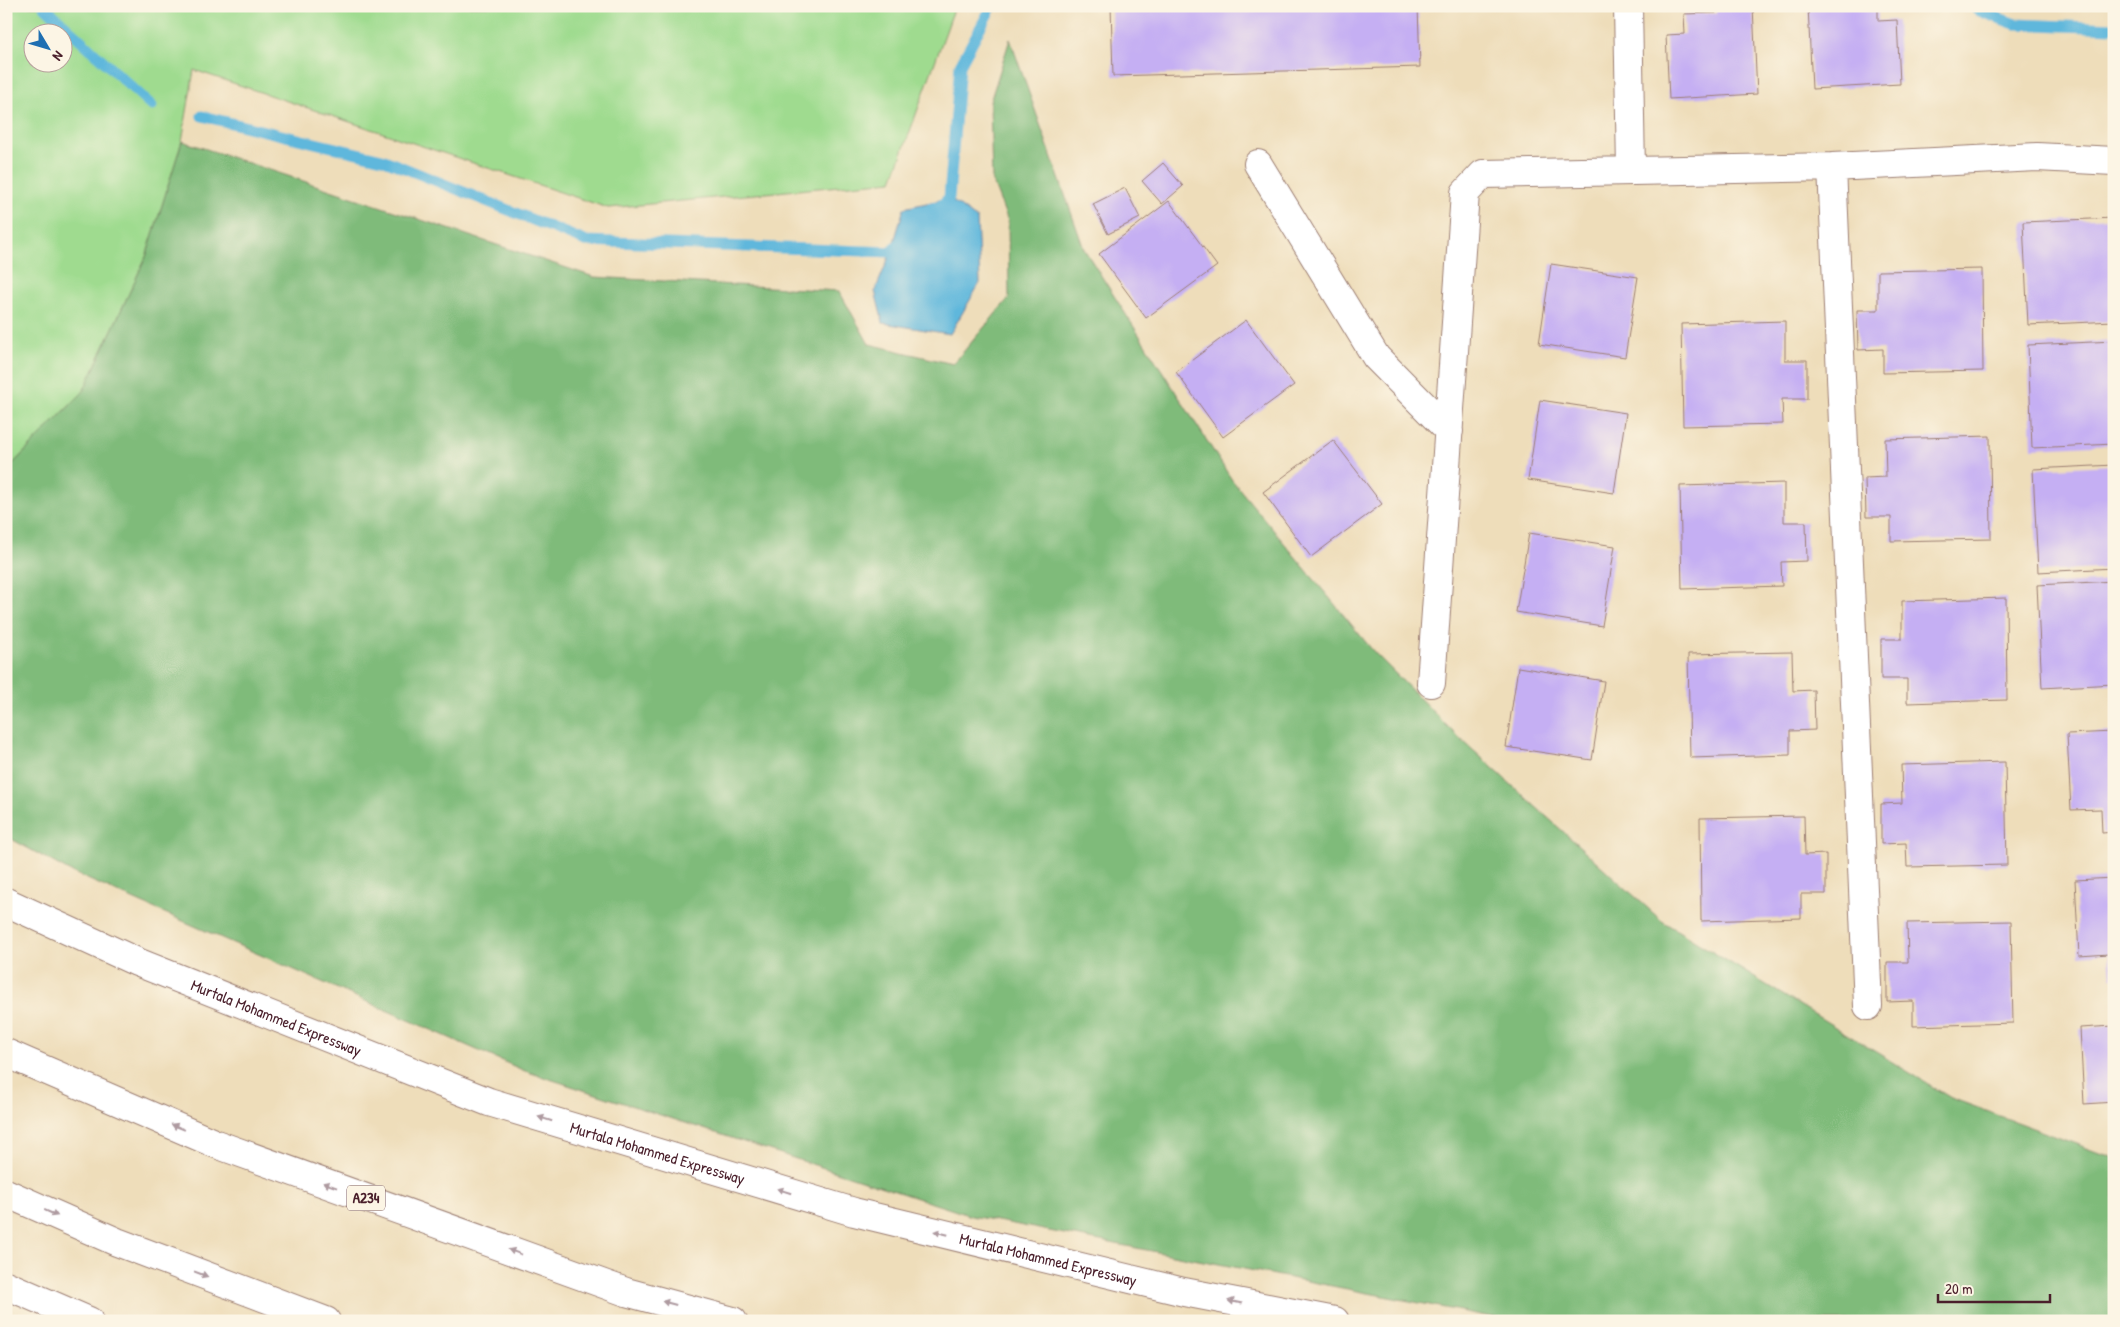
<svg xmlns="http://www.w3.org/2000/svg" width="2120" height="1327" viewBox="0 0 2120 1327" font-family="'Patrick Hand',sans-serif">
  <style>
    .green { fill: #9fdb8f; stroke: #747d5d; fill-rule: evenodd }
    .forest { fill: #7fbb7a; stroke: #646d52 }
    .water { fill: #5fb7dc; stroke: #546b84 }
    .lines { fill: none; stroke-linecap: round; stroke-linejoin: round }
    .stream { stroke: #5fb7dc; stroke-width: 11 }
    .building { fill: #c5aff3 }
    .minor-casing { stroke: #9c7e72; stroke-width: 30 }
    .highway-casing { stroke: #9c7e72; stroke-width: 30 }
    .minor { stroke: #fff; stroke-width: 28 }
    .highway { stroke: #fff; stroke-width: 28 }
    .oneway { fill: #ae9aa0 }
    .labels { text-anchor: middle; stroke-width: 5; stroke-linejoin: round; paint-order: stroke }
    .shield { fill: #fcf5e5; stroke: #7f5f63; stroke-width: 1 }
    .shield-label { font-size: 15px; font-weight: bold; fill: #4a1f2b }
    .street-label { font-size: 16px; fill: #4a1f2b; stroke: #fcf5e5 }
  </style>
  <rect width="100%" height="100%" fill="#fcf5e5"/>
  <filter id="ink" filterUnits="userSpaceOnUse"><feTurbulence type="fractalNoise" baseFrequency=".02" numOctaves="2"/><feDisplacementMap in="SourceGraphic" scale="10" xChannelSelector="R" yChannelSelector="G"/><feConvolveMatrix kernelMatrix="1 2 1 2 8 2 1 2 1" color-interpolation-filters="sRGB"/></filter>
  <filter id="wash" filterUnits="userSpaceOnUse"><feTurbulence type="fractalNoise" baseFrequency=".0096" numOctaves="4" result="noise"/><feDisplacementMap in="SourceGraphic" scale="20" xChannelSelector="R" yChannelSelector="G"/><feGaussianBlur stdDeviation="1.12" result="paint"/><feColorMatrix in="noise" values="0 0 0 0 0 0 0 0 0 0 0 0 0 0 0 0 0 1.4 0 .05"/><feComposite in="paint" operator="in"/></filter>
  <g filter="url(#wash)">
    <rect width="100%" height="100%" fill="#eeddba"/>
    <path class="green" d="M6 6H958L954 9 892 181 608 208 194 70 182 141 146 257 83 392 6 471ZM32 32H62V62H32Z"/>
    <path class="forest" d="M1010 39 1084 249 1232 480 1374 652 1452 731 1662 921 1951 1098 2114 1158V1321H1512L972 1216 525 1071 69 871 6 836V471L83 392 146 257 182 141 594 277 839 291 869 344 953 364 1009 298 1008 221 992 180 990 102Z"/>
    <path class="water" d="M949 198 977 219 980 283 950 334 883 323 875 291 891 252 904 208Z"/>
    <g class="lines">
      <path class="stream" d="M44 6 152 106
        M1975 6 1977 10 2015 24 2114 28
        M202 116 382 159 585 241 891 252 902 241
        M939 207 949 198 960 65 992 6"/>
    </g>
    <g id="blocks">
      <path class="building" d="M1111 6H1418L1420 67 1113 76Z
        M1716 6H1753L1757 94 1669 99 1666 35 1685 34 1684 14 1716 13Z
        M1808 6H1878V21L1897 20 1900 84 1812 89Z
        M1163 163 1183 186 1162 204 1142 181Z
        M1125 188 1140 218 1108 234 1093 204Z
        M1169 201 1217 266 1146 318 1099 254Z
        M2114 218V321L2028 325 2023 222Z
        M1551 264 1638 277 1625 357 1539 344Z
        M1982 269 1983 371 1883 373V349L1858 350 1857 310H1878V271Z
        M1246 320 1294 385 1223 437 1176 372Z
        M1785 321V360H1807V399H1782L1783 424 1683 426 1681 324Z
        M2114 341V444L2032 448 2028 345Z
        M1540 400 1626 413 1614 493 1528 480Z
        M1990 436 1991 539 1891 541V517H1866L1865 478 1886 477 1885 439Z
        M1333 440 1382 504 1311 557 1263 492Z
        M2114 465V568L2038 572 2033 469Z
        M1784 483V522H1806L1807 561 1781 562 1782 586 1682 589 1680 486Z
        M1529 533 1615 546 1602 626 1516 612Z
        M2114 581V684L2042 688 2037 585Z
        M2006 598 2007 700 1907 703V679H1881V639H1902V601Z
        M1792 652 1793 691 1814 690 1815 730 1790 731V755L1690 758 1688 654Z
        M1518 667 1604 681 1592 760 1506 747Z
        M2114 732V832L2102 833 2101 809 2071 810 2067 734Z
        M2005 762 2007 865 1907 867 1906 843 1881 844V804L1902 803 1901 765Z
        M1804 816 1805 855 1826 854V894H1801V918L1701 921 1700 818Z
        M2114 878V978H2111L2109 954 2079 956 2075 880Z
        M2011 921 2013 1023 1913 1026V1001L1887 1002V962H1908L1907 923Z
        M2114 1026V1102L2084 1104 2080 1028Z"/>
    </g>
  </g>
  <g filter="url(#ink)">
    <use href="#blocks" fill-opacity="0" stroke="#9c7e72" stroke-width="1"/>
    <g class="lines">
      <defs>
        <path id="minor" d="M1628 6 1631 171
          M1258 164 1376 357 1449 431
          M1832 167 1868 1006
          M1431 683 1465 193 1483 174 1832 167 2037 157 2114 161"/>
        <g id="highway">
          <path id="s1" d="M6 902 137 962 489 1102 854 1212 1184 1292 1335 1321"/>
          <path d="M6 1053 216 1144 626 1292 733 1321"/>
          <path d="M6 1193 117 1242 326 1321"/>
          <path d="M6 1285 89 1321"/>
        </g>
      </defs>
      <use href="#minor" class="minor-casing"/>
      <use href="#highway" class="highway-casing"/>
      <use href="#minor" class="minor"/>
      <use href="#highway" class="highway"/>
    </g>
    <defs><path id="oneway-solid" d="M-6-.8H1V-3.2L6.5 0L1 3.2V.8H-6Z" transform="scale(1.25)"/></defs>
    <g class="oneway">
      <use href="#oneway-solid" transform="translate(545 1119) rotate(-163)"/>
      <use href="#oneway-solid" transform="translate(178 1127) rotate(-157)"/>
      <use href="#oneway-solid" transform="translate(330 1185) rotate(-160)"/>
      <use href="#oneway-solid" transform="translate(784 1191) rotate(-163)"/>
      <use href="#oneway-solid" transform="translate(51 1213) rotate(24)"/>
      <use href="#oneway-solid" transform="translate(941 1233) rotate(-166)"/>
      <use href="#oneway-solid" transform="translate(515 1252) rotate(-160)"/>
      <use href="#oneway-solid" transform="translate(201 1274) rotate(21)"/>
      <use href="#oneway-solid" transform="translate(1235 1302) rotate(-169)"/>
      <use href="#oneway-solid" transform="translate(669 1303) rotate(-165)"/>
    </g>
  </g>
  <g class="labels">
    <rect class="shield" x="347" y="1185.5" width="38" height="25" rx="4"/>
    <g class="shield-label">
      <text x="366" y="1203">A234</text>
    </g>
    <g class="street-label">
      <text dy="6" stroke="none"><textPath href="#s1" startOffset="294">Murtala Mohammed Expressway</textPath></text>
      <text dy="6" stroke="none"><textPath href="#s1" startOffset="699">Murtala Mohammed Expressway</textPath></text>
      <text dy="6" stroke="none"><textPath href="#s1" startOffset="1104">Murtala Mohammed Expressway</textPath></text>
    </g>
  </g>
  <rect width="2120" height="1327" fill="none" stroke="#fcf5e5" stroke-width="25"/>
  <g transform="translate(48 48) rotate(128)"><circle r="24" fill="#fcf5e5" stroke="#b59f9b"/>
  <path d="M0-4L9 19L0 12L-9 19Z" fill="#1f6fb2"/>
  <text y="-8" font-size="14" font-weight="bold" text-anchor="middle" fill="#4a1f2b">N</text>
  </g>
  <path d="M1938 1294v8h112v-8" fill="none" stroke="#4a1f2b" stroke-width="2.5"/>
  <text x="1945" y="1294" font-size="15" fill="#4a1f2b" stroke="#fcf5e5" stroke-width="4" paint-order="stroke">20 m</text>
</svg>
